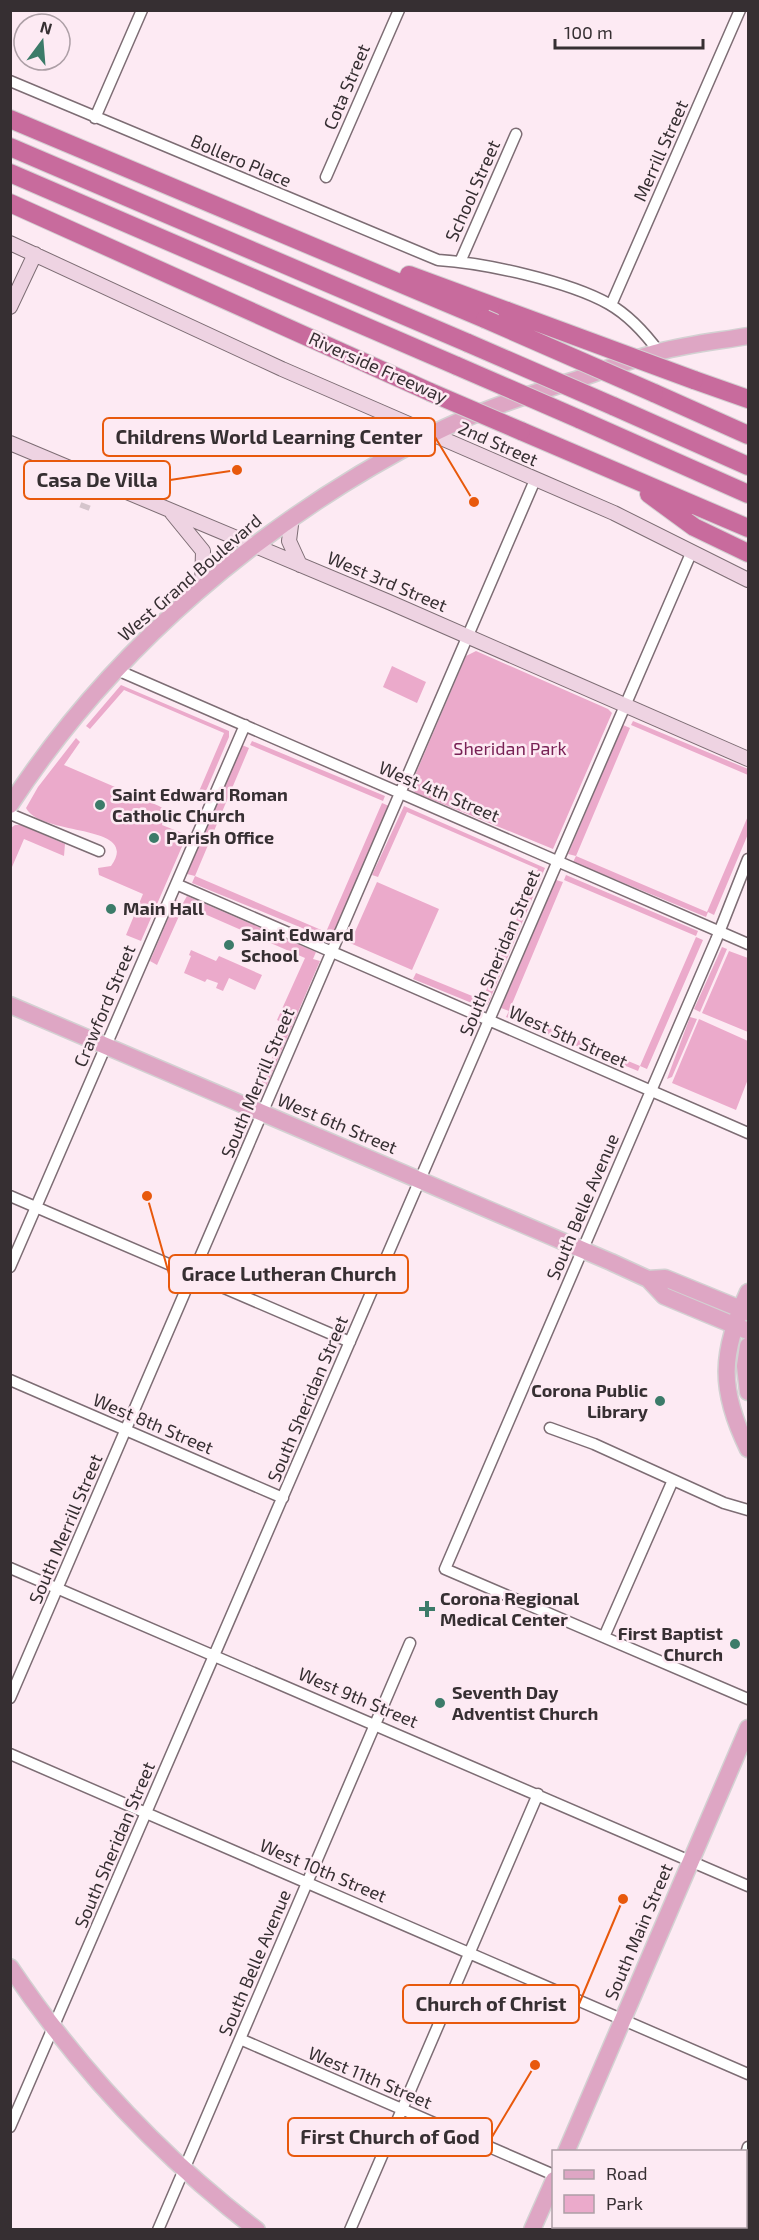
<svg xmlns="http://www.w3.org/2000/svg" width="759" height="2240" viewBox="0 0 759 2240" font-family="'Exo 2',sans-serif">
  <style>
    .green { fill: #ebaacb }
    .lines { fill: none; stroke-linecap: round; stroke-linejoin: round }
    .street-tunnel { stroke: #d5c5cc; stroke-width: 10; stroke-dasharray: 10 5; stroke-linecap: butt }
    .street-casing { stroke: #7d6d74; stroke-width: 13 }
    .secondary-casing { stroke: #7d6d74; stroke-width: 16 }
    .primary-casing { stroke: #d3d1d2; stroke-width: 19 }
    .highway-casing { stroke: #d3d1d2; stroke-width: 20 }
    .street { stroke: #fff; stroke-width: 10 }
    .secondary { stroke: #eed3e2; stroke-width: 14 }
    .primary { stroke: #dea6c4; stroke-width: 16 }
    .highway { stroke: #c86b9d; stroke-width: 18 }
    .highway-bridge-casing { stroke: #d3d1d2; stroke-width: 20; stroke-linecap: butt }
    .highway-bridge { stroke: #c86b9d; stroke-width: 18 }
    .poi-dot { fill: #3c7b69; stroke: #fdeaf3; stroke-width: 2 }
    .labels { text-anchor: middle; stroke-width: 5; stroke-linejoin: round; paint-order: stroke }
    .street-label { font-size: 18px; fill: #362f32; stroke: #fdeaf3 }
    .park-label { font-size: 18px; fill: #782155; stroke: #fdeaf3 }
    .poi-label { font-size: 18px; font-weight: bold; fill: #362f32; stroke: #fdeaf3; text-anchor: start }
    .leader { fill: none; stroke: #e8590c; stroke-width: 2 }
    .callout-dot { fill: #e8590c; stroke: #fdeaf3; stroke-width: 2 }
    .callout { fill: #fdeaf3; stroke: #e8590c; stroke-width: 2 }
    .callout-label { font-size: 20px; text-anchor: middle; font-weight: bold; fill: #362f32 }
  </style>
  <rect width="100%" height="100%" fill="#fdeaf3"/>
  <path class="green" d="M476 651 608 709 612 713 553 849 416 793 410 787 466 656Z
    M392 666 426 682 417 703 383 687Z
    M121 685 229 731V737L203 798 197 796 224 733 124 690 90 729 86 726Z
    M633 721 748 769V775L631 725Z
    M623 725 630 728 576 856 707 912 748 816V834L714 915 708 912 706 917 573 862 576 856 568 854Z
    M76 738 80 742 64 765 159 806 167 811 162 825 187 835 141 941 126 935 143 894 99 875 98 868 111 866C142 823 41 837 26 808L38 787Z
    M252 741 385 796 383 801 250 745Z
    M242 745 249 748 195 876 326 932 382 803 389 806 333 935 327 932 324 937 192 883 195 876 187 874Z
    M404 806 545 868 488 1004 484 1008 413 979 416 973 482 1000 538 869 407 812 378 877 372 875Z
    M15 825H21L65 844 64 856 24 839 12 867H11V828Z
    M566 875 698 931 696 936 564 880Z
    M556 880 563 882 509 1011 640 1066 696 937 703 940 647 1069 640 1066 638 1071 506 1017 509 1011 501 1008Z
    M377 882 439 909 412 970 350 943Z
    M187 896 316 952 313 959 320 961 265 1089 260 1087 286 1024 277 1020 305 958 184 905 157 965 150 961 176 900 183 903Z
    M722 947 727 949 700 1012 694 1009Z
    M191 950 216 961 219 956 262 975 255 990 229 978 223 991 216 988 218 983 207 979 205 982 184 973 191 956 189 955Z
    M729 951 748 958V1032L702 1013Z
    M690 1017 697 1019 672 1077 667 1079Z
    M699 1019 748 1041V1079L736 1110 672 1083Z"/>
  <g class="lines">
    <path class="street-tunnel" d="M84 509 86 504"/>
    <defs>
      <path id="street" d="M10 81 438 260C485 263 568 281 609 304 630 316 645 333 659 352
        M95 118 142 10
        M326 177 399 10
        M460 262 516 134
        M611 305 740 10
        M117 670 748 944
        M10 814 99 851
        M748 859 716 940 445 1569 748 1699
        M176 884 748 1133
        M10 1196 350 1342
        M10 1267 245 725
        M10 1380 283 1498
        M550 1428 594 1444 724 1503 748 1510
        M10 1568 748 1886
        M604 1637 673 1480
        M10 1698 535 480
        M10 1754 748 2074
        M240 2039 554 2175
        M10 2127 692 551
        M746 2154 748 2147
        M673 2226 680 2230
        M158 2230 410 1643
        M350 2230 538 1794
        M713 2230 714 2226"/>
      <path id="secondary" d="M10 243 282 369 614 513 748 580
        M10 307 35 254
        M10 443 389 602 748 759
        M172 513 203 551 202 589
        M292 517 289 541 300 565"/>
      <path id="primary" d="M10 805C113 647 263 521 430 435 476 411 528 395 578 379 605 370 632 359 659 352 688 344 719 341 748 336
        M10 1005 611 1262 648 1279 664 1296 748 1331
        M648 1279 665 1278 748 1312
        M748 1292C721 1353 718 1388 748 1449
        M748 1346 745 1366 748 1392
        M10 1967C78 2068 160 2156 257 2230
        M566 2152 748 1728
        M532 2230 554 2180"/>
      <path id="highway" d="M10 119 485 319
        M10 147 468 343
        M10 173 457 366
        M10 203 430 392
        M409 275 507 311
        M694 380 748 399
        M654 393 748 435
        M613 406 748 466
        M579 419 748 494
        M521 431 748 528
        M649 494 694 527 748 553"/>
    </defs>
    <use href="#street" class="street-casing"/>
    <use href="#secondary" class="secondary-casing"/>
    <use href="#primary" class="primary-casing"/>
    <use href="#highway" class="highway-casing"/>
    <use href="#street" class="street"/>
    <use href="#secondary" class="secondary"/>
    <use href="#primary" class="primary"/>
    <use href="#highway" class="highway"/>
    <defs>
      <path id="highway-bridge" d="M507 311 694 380
        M485 319 654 393
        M468 343 613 406
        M457 366 579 419
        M430 392 521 431"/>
    </defs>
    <use href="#highway-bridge" class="highway-bridge-casing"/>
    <use href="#highway-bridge" class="highway-bridge"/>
  </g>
  <g class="poi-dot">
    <circle cx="100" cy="805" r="6"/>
    <circle cx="154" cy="838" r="6"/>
    <circle cx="111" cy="909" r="6"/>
    <circle cx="229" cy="945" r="6"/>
    <circle cx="660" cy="1401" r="6"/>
    <path d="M424 1600h6v6h6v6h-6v6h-6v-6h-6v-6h6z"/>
    <circle cx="735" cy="1644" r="6"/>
    <circle cx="440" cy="1703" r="6"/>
  </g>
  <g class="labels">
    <g class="street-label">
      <text transform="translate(347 87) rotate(-67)" y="6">Cota Street</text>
      <text transform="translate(661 151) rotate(-66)" y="6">Merrill Street</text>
      <text transform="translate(241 161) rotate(23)" y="6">Bollero Place</text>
      <text transform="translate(473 191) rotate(-66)" y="6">School Street</text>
      <text transform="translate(378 368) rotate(24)" y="6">Riverside Freeway</text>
      <text transform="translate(498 444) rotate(24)" y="6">2nd Street</text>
      <text transform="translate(190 578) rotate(-41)" y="6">West Grand Boulevard</text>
      <text transform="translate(387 582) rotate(23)" y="6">West 3rd Street</text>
      <text transform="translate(439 792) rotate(23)" y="6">West 4th Street</text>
      <text transform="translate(500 953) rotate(-67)" y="6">South Sheridan Street</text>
      <text transform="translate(105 1006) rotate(-67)" y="6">Crawford Street</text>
      <text transform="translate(568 1037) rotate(24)" y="6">West 5th Street</text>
      <text transform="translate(258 1083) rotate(-67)" y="6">South Merrill Street</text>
      <text transform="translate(337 1124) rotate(23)" y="6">West 6th Street</text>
      <text transform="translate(583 1207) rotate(-67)" y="6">South Belle Avenue</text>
      <text transform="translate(308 1399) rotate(-67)" y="6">South Sheridan Street</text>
      <text transform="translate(153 1424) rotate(23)" y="6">West 8th Street</text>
      <text transform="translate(66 1529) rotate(-67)" y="6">South Merrill Street</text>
      <text transform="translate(358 1698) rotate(23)" y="6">West 9th Street</text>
      <text transform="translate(115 1845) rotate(-67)" y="6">South Sheridan Street</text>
      <text transform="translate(323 1871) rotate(23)" y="6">West 10th Street</text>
      <text transform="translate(639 1932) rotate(-67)" y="6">South Main Street</text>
      <text transform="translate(255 1963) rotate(-67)" y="6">South Belle Avenue</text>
      <text transform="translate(370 2078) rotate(23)" y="6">West 11th Street</text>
    </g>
    <g class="park-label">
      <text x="510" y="755">Sheridan Park</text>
    </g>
    <g class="poi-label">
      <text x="112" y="801">Saint Edward Roman<tspan x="112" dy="21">Catholic Church</tspan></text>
      <text x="166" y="844">Parish Office</text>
      <text x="123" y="915">Main Hall</text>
      <text x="241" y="941">Saint Edward<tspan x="241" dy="21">School</tspan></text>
      <text x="648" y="1397" text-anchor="end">Corona Public<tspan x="648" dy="21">Library</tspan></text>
      <text x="440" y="1605">Corona Regional<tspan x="440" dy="21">Medical Center</tspan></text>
      <text x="723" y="1640" text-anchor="end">First Baptist<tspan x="723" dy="21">Church</tspan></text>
      <text x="452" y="1699">Seventh Day<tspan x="452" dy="21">Adventist Church</tspan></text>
    </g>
  </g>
  <path class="leader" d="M474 502L435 437M237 470L170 480M147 1196L169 1274M623 1899L579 2004M535 2065L492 2137"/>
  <g class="callout-dot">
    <circle cx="474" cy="502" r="6"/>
    <circle cx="237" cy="470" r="6"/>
    <circle cx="147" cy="1196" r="6"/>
    <circle cx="623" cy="1899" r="6"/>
    <circle cx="535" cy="2065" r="6"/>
  </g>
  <g class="callout">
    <rect x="103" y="418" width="332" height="38" rx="6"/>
    <rect x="24" y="461" width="146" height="38" rx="6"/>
    <rect x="169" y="1255" width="239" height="38" rx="6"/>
    <rect x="403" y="1985" width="176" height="38" rx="6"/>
    <rect x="288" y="2118" width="204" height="38" rx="6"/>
  </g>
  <g class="callout-label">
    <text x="269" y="444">Childrens World Learning Center</text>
    <text x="97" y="487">Casa De Villa</text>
    <text x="289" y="1281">Grace Lutheran Church</text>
    <text x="491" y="2011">Church of Christ</text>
    <text x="390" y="2144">First Church of God</text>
  </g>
  <rect width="759" height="2240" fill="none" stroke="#362f32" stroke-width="24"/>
  <rect x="552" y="2150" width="195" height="78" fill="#fdeaf3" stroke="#ad9fa6" stroke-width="1.5"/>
  <rect x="564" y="2170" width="30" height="9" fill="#dea6c4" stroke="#ad9fa6" stroke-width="1.5"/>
  <text x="606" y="2180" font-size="18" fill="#362f32">Road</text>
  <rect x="564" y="2195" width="30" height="18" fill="#ebaacb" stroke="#ad9fa6" stroke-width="1.5"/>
  <text x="606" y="2210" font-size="18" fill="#362f32">Park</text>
  <g transform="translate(42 42) rotate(16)"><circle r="28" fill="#fdeaf3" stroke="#ad9fa6" stroke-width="1.5"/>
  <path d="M0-4.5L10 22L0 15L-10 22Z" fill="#3c7b69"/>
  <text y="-9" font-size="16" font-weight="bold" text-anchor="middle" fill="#362f32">N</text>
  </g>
  <path d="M555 39v9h148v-9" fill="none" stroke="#362f32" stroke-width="3"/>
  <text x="564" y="39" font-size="18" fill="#362f32" stroke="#fdeaf3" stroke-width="4.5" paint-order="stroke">100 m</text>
</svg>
